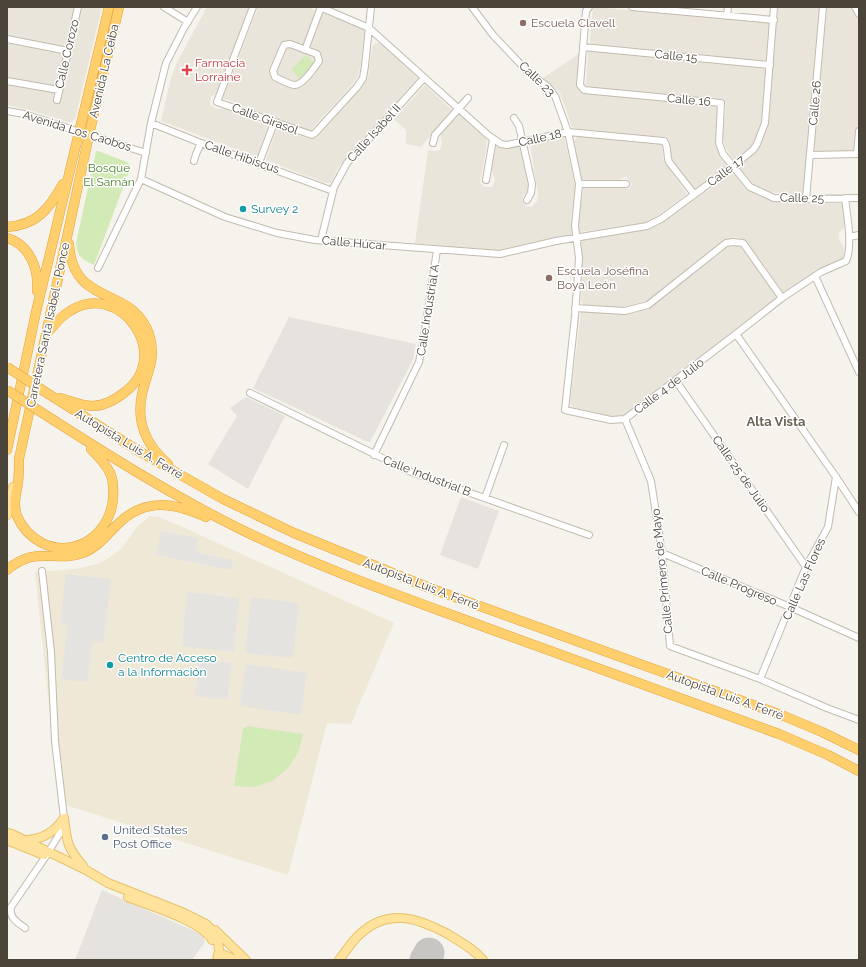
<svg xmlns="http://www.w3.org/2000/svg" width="866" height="967" viewBox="0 0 866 967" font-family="Raleway,sans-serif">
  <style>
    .residential { fill: #eae5da }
    .industrial { fill: #e6e2dd }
    .education { fill: #efe8d6 }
    .green { fill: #d2eab5 }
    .parking { fill: #e5e3e0 }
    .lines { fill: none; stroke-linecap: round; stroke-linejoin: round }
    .runway { stroke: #c8c6c3; stroke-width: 31 }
    .minor-casing { stroke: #c2bbae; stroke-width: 8 }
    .major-casing { stroke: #e6c16a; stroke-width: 10 }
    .highway-casing { stroke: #e0a43c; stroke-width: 10 }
    .minor { stroke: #fff; stroke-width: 6 }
    .major { stroke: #ffe39c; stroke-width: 8 }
    .highway { stroke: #ffcf6e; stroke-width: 9 }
    .highway-bridge-casing { stroke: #e0a43c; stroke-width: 10; stroke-linecap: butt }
    .highway-bridge { stroke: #ffcf6e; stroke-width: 9 }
    .education-dot { fill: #8d6e63; stroke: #fff; stroke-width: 1.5 }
    .health-dot { fill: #e0444e; stroke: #fff; stroke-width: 1.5 }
    .culture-dot { fill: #0f9aa8; stroke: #fff; stroke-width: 1.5 }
    .service-dot { fill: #5c6f8a; stroke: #fff; stroke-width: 1.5 }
    .labels { text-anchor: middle; stroke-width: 3; stroke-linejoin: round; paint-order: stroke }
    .education-label { font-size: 12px; fill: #785e54; stroke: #fff; text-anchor: start }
    .street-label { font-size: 12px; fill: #4b4439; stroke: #fff }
    .health-label { font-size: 12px; fill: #be3a42; stroke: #fff; text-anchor: start }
    .park-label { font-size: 12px; fill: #4a7f2a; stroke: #fff }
    .culture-label { font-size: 12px; fill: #0d838f; stroke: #fff; text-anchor: start }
    .service-label { font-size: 12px; fill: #4e5e75; stroke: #fff; text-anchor: start }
    .neighbourhood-label { font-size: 13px; font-weight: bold; fill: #6e6250; stroke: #fff }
  </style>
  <rect width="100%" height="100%" fill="#f6f3ec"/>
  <path class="residential" d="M7 7H102L75 119 70 123 33 111 7 105Z
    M207 7H249L217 93 211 97 210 105 216 109 223 108 268 126 258 155 257 157 161 121 171 78 177 62Z
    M258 7H307L365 29 361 64 358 76 353 84 310 131 223 98Z
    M593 7 768 22 771 24 768 60 765 61 592 44 590 41Z
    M778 7H821L804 192 803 196 798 197 760 190 753 185 740 171 739 167 756 150 768 122Z
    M827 7H852L859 19V113L856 148 854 151 817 152 814 149Z
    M376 43H381L418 78 338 168 331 183H325L266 160 277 128 310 139 317 137 363 86 368 78 372 47Z
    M588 50 764 67 767 73 761 124 758 135 751 147 735 160 731 157 725 146 723 137V132L726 107 725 101 723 99 598 89 588 87 586 85Z
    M580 53 577 83 581 92 715 105 718 107 717 146 727 163 726 167 697 189 692 188 670 158V144L669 140 666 137 649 136 576 129 572 127 560 93 543 78Z
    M425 85 452 110 421 147 406 144V130L394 119Z
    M460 114 487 140V145L480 182 484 187H492L495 180 491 168 496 146 507 147 523 146 531 189 523 195 522 201 526 206 532 207 534 204 537 201 538 194 530 144 562 136 564 137 575 185 571 219 572 234 570 236 494 251 415 243 428 150 435 151 440 150 442 144 440 134 457 116Z
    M583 136 662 144 663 160 687 194 652 220 645 223 580 232 578 229 583 188 615 186 629 189 632 184 626 176 616 182H585L581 181 574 141 577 137Z
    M734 172 739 176 752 191 763 197 776 201 840 202 843 205 844 228 839 233V239L844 248 843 259 804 279 782 294 742 239 736 237 731 238 723 243 646 304 621 309 584 305 581 302 582 278 581 241 584 238 650 227 665 220Z
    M733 244 738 245 743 248 778 298 627 415 615 417 572 407 570 401 581 312 582 310 625 313 648 307 728 247Z"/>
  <path class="industrial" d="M289 317 416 344 413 360 370 442 366 441 253 388Z
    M246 397 285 416 248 489 208 464 237 416 230 408Z
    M461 497 499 511 478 569 440 555Z
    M102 890 203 935 205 942 192 960H75Z"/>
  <path class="education" d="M150 516 160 517 394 623 351 724 327 723 288 875 59 803 35 572 75 569 97 564 109 558 120 550 138 526Z"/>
  <path class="green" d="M306 55 314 63 300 78 291 70Z
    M96 151H98L127 162 130 165V169L94 265C82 259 77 257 76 243Z
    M247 726 303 734 298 753 287 769 272 781 254 787 234 786 243 729Z"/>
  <path class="parking" d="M161 531 198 538 195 552 233 560 231 570 156 555Z
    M66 574 111 579 103 643 92 641 87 682 61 679 68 625 60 624Z
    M187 592 239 598 234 652 182 646Z
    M251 597 299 603 293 658 245 653Z
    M200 659 232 663 227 700 195 696Z
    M246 664 307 673 301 715 240 706Z
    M117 906 204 939 190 960H101L92 957 110 909 115 911Z"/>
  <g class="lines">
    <path class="runway" d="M425 960 429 953"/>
    <defs>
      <path id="minor" d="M164 7 188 22
        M253 7 217 102 312 135 315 133 357 87 363 78 365 66 371 7
        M320 7 369 28 488 135 501 144 507 145 568 132 664 141C669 147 666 155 669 162L694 194
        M472 7 493 35 528 72 548 87 555 96 568 132 579 184 575 226 579 258 575 316 565 410 611 420 625 419 736 334 782 298 821 272 846 261C853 246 847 215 845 198
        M589 7 586 11 580 85 584 90 721 103 719 143 723 154 750 187 774 198 806 199 859 198
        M632 7 774 20
        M855 7 859 14
        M727 16 728 7
        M7 39 68 51
        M290 44 317 54 319 61C315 67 302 86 294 85 288 84 281 80 275 77L273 71 284 45Z
        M583 47 770 65
        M305 50 321 7
        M7 81 59 90
        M57 100 78 7
        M7 111 24 114 146 153
        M514 118 519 126 532 184 531 193 527 200
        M151 123 201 143 333 191
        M433 143 435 135 468 98
        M857 154 859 131
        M811 155 859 154
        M194 161 196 154 201 143
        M259 163 274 123
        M141 179 225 217 277 233 315 240 500 254 556 241 647 226 661 219 733 166 753 150 757 144 765 123 774 7
        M486 180 493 139
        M579 184H626
        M806 199 823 7
        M849 237 859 235
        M321 240 334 187 347 163 424 78
        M98 268 141 179 151 123 166 63 184 28 197 7
        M815 276 859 372
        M575 308 625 311 648 305 726 243 733 242 743 243 782 298
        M736 334 836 477 859 512
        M676 381 806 567
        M250 393 411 472 589 535
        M625 419 651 481 662 553 670 646 760 679 827 708 859 720
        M374 455 419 362 424 337 437 250
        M485 498 504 445
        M662 553 790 607 859 638
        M760 679 806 567 828 527 836 477
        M25 928C17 922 9 918 11 907L46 856 60 833 64 818 55 741 51 652 42 571"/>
      <path id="major" d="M7 515 13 487
        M64 818C67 843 67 847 83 866
        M7 833 12 834 86 870 108 883 184 913 206 924 212 930 218 941 219 951 217 960
        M7 840 44 855
        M27 840C43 839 55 832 64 818
        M128 897C148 905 202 921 212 940
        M215 930 246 960
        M218 955 222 954 236 960
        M339 960C346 951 352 941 360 934 388 908 417 918 446 933 459 941 473 948 483 960"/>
      <path id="highway" d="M7 227C37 225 49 209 63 184
        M7 238C30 245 39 269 37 291
        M69 244C73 308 131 284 149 334 157 358 147 372 142 394 136 423 146 445 168 464
        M48 332C55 324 61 316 70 311 120 279 174 355 125 392 115 400 105 406 92 406 81 406 71 401 60 398
        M50 395 142 453 223 499 294 533 427 587 784 716 822 732 859 750
        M44 414C108 455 173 496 242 530 322 569 406 598 490 629 586 664 682 699 779 734L828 755 859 771
        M91 449C98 456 106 464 110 473 112 477 113 483 113 488 117 527 80 561 42 543 31 537 22 528 17 516 13 504 16 495 18 483 19 475 19 467 19 459L89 135 119 7
        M7 450 36 312 109 7
        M7 570C36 545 54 563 83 553 99 547 106 535 118 524 145 497 174 503 206 517"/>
    </defs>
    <use href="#minor" class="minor-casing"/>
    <use href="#major" class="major-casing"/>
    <use href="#highway" class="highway-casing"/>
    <use href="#minor" class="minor"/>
    <use href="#major" class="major"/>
    <use href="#highway" class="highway"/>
    <defs>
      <path id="highway-bridge" d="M7 367 50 395
        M7 390 44 414"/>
    </defs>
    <use href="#highway-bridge" class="highway-bridge-casing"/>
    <use href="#highway-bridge" class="highway-bridge"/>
  </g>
  <g class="education-dot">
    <circle cx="523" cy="23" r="4"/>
    <circle cx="549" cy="278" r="4"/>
  </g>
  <path class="health-dot" d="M185 64h4v4h4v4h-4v4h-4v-4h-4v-4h4z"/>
  <g class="culture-dot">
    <circle cx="243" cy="209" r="4"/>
    <circle cx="110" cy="665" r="4"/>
  </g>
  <circle class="service-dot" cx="105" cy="837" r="4"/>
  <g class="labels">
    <g class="education-label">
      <text x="531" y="27">Escuela Clavell</text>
      <text x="557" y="275">Escuela Joséfina<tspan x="557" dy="14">Boya León</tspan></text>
    </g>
    <g class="street-label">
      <text transform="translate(67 54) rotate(-77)" y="4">Calle Corozo</text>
      <text transform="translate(676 56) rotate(5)" y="4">Calle 15</text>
      <text transform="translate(104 71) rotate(-77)" y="4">Avenida La Ceiba</text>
      <text transform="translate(537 79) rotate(44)" y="4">Calle 23</text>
      <text transform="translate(689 100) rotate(5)" y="4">Calle 16</text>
      <text transform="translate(815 103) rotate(-85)" y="4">Calle 26</text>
      <text transform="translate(265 119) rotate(20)" y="4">Calle Girasol</text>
      <text transform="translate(77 131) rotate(17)" y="4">Avenida Los Caobos</text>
      <text transform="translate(374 133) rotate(-48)" y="4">Calle Isabel II</text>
      <text transform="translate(540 138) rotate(-12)" y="4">Calle 18</text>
      <text transform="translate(242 157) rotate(19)" y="4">Calle Hibiscus</text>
      <text transform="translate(726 171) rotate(-37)" y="4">Calle 17</text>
      <text transform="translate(802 198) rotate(1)" y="4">Calle 25</text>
      <text transform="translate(354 243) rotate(5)" y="4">Calle Húcar</text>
      <text transform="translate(428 310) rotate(-81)" y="4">Calle Industrial A</text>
      <text transform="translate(48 325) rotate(-78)" y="4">Carretera Santa Isabel - Ponce</text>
      <text transform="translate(669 386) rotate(-37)" y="4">Calle 4 de Julio</text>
      <text transform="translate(129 444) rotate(31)" y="4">Autopista Luis A. Ferré</text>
      <text transform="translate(741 474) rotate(55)" y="4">Calle 25 de Julio</text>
      <text transform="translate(427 476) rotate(21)" y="4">Calle Industrial B</text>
      <text transform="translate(662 571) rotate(-96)" y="4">Calle Primero de Mayo</text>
      <text transform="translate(804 579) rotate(-66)" y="4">Calle Las Flores</text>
      <text transform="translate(421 584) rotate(21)" y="4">Autopista Luis A. Ferré</text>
      <text transform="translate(739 586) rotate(23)" y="4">Calle Progreso</text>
      <text transform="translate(725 695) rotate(20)" y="4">Autopista Luis A. Ferré</text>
    </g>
    <g class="health-label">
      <text x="195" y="67">Farmacia<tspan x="195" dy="14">Lorraine</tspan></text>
    </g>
    <g class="park-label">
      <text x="109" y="172">Bosque<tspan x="109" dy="14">El Samán</tspan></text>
    </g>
    <g class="culture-label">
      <text x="251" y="213">Survey 2</text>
      <text x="118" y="662">Centro de Acceso<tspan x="118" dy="14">a la Información</tspan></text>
    </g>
    <g class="service-label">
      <text x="113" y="834">United States<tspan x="113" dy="14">Post Office</tspan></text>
    </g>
    <g class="neighbourhood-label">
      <text x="776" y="426">Alta Vista</text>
    </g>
  </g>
  <rect width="866" height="967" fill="none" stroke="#4b4439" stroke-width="16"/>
</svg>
